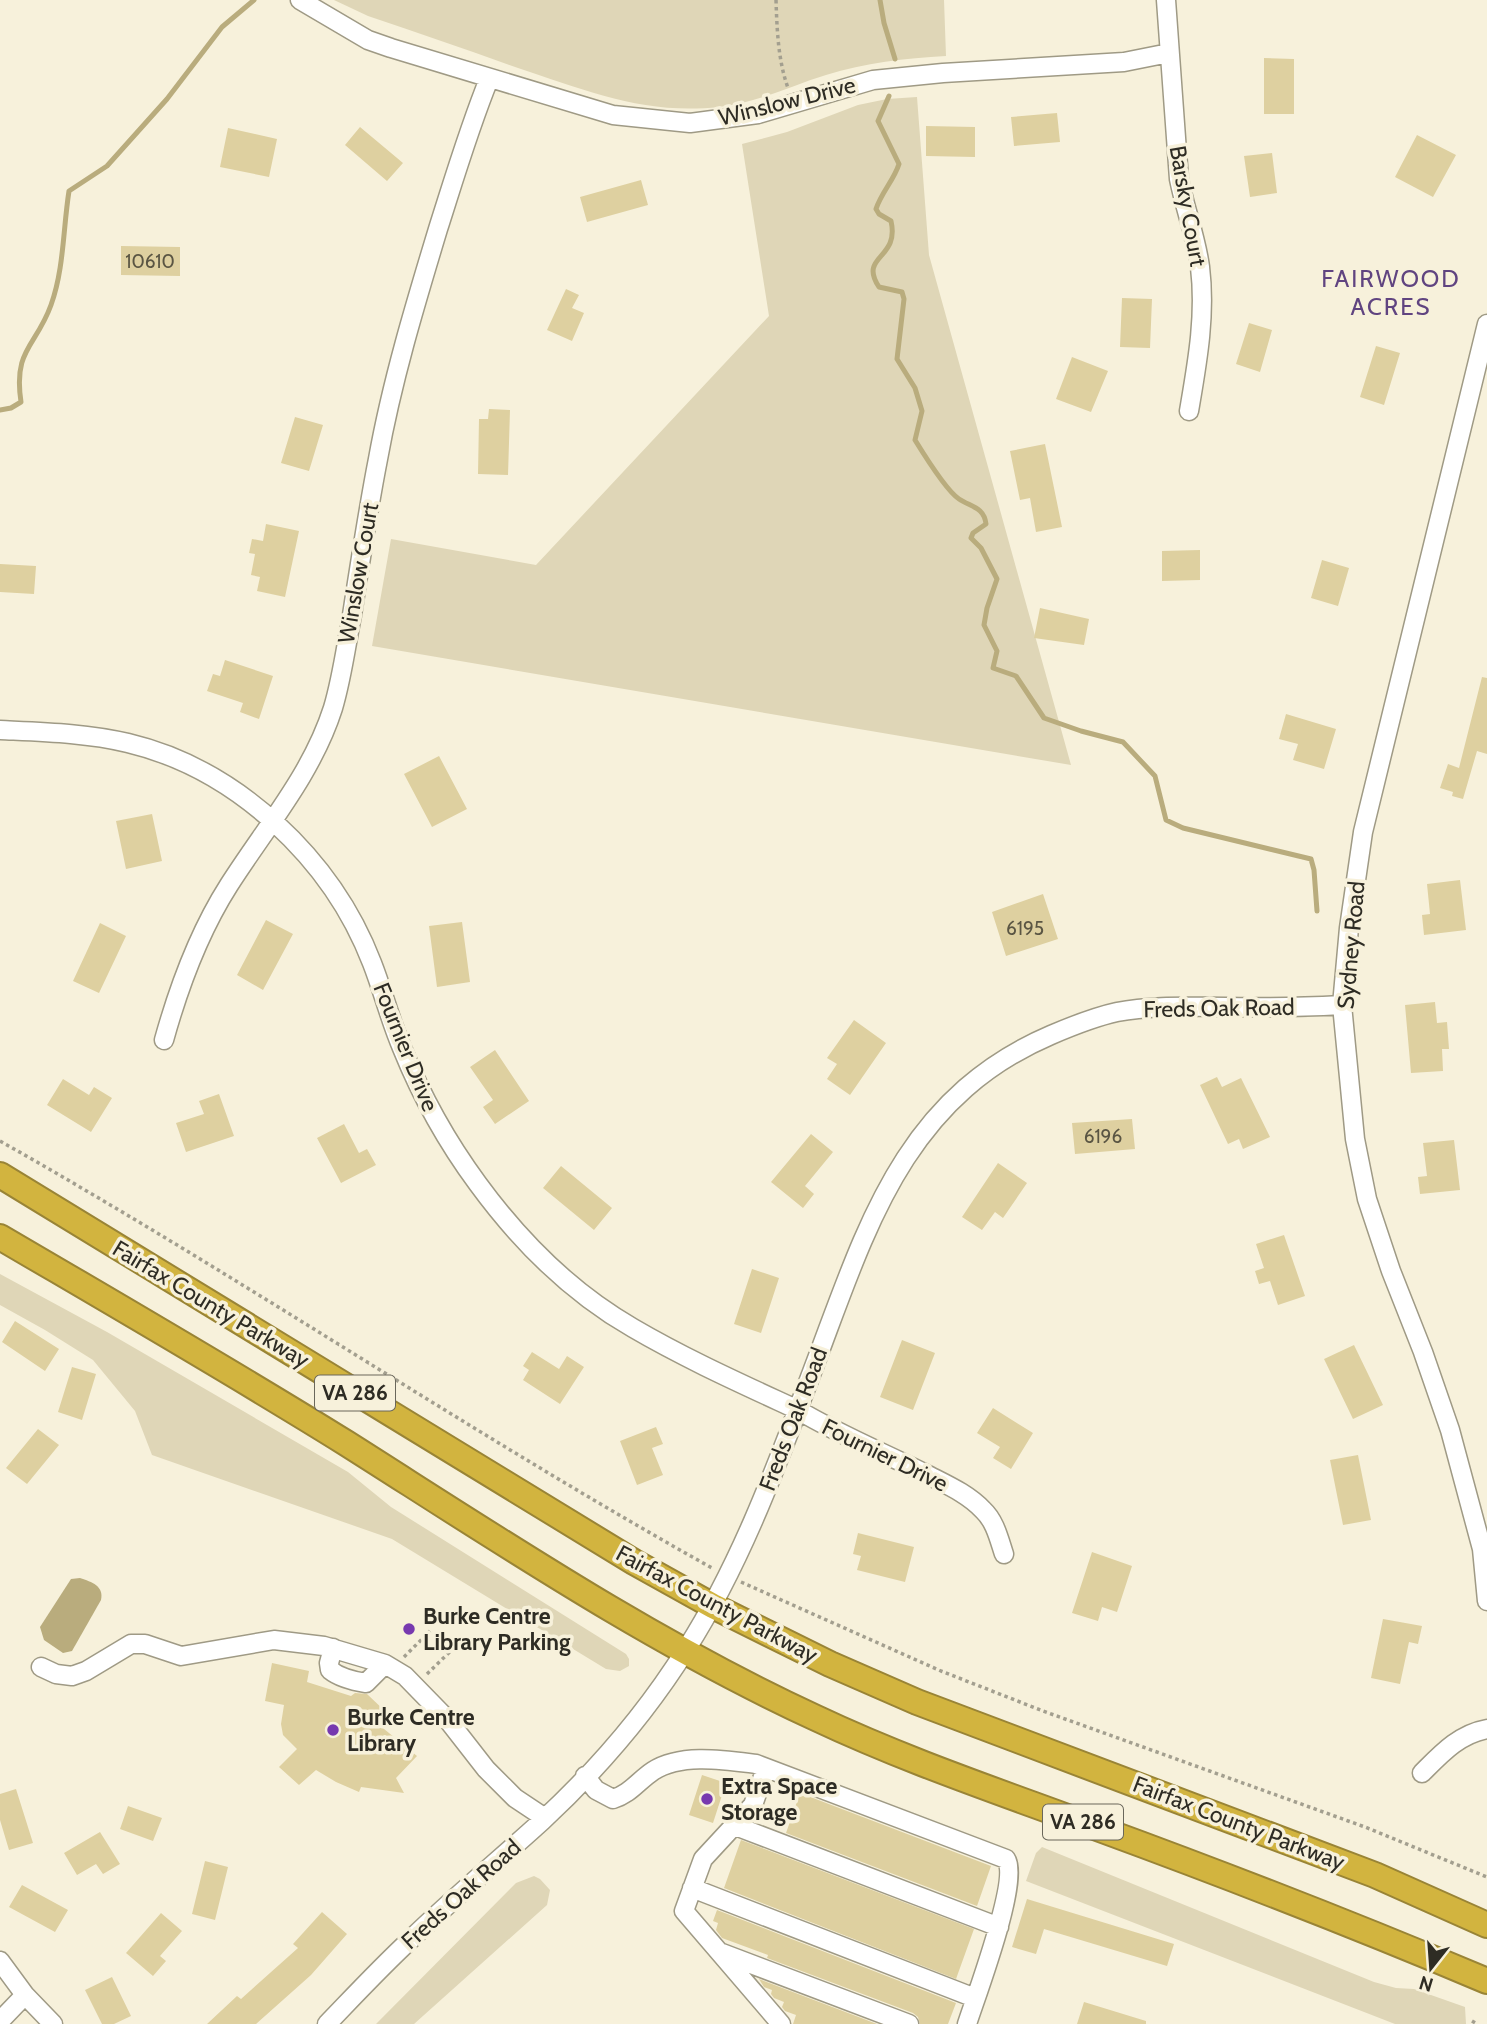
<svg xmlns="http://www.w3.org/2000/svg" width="1487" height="2024" viewBox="0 0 1487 2024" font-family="Cabin,sans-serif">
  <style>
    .green { fill: #dfd6b7 }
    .water { fill: #b9ac7d }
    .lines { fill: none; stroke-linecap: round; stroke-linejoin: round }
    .stream { stroke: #b9ac7d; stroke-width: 5 }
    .building { fill: #ded0a0 }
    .minor-casing { stroke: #9f9a85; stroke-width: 21 }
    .highway-casing { stroke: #998436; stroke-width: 28 }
    .path { stroke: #a39f8f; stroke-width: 3.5; stroke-dasharray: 3.5 3.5; stroke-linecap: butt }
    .minor { stroke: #fff; stroke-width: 18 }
    .highway { stroke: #d2b43f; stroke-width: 24 }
    .poi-dot { fill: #7739af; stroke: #f7f1db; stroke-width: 2.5 }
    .labels { text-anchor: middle; stroke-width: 7; stroke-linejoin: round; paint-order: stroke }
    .number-label { font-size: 19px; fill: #5a5543 }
    .shield { fill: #f7f1db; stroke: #6a675b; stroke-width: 2 }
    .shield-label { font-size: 21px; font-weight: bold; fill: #2e2c24 }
    .street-label { font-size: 23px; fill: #2e2c24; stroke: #f7f1db }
    .poi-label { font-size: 23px; font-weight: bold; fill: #2e2c24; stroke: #f7f1db; text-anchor: start }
    .neighbourhood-label { font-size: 24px; letter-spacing: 2px; fill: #604480; stroke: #f7f1db }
  </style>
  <rect width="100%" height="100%" fill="#f7f1db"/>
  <path class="green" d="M334 0H944L946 56C905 58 865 63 826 75 790 86 757 103 719 107 644 115 588 91 518 68 468 50 418 33 368 16Z
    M917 97 929 255 1071 765 372 646 391 539 536 565 769 316 742 144 787 132 858 105 887 99Z
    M0 1274 107 1332 348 1472 391 1507 626 1654 629 1659V1666L620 1671 606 1669 392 1539 152 1455 135 1411 93 1360 45 1330 0 1305Z
    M1042 1847 1374 1982 1396 1988 1414 1989 1465 2007 1466 2024H1395L1026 1881 1036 1853Z
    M534 1876 540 1879 550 1890 547 1905 414 2024H376L516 1883Z"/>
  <path class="water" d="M80 1578C92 1582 104 1586 101 1600L72 1651 63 1653 44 1640 40 1627 71 1579Z"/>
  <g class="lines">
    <path class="stream" d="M880 0 884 23 895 59
      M889 96 878 121 899 164C894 180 881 193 876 209L879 214 891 221C900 260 858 255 879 287L902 292 904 299 897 359 915 388 922 411 915 440C923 453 947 491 959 499 971 507 984 507 986 524L973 533 971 538 981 548 997 579 987 608 984 625 997 651 993 668 1016 676 1044 718 1081 731 1123 742 1155 776 1166 820 1183 828 1311 859 1314 870 1317 911
      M0 410 11 408 21 402C13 349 36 347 51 305 64 269 63 229 69 191L107 166 167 99 222 27 254 0"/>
  </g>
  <path class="building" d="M1264 58 1294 59V114H1264Z
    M1057 113 1060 142 1014 146 1011 117Z
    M926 126 975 127V157L926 156Z
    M360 127 403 163 387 181 345 145Z
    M228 128 277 139 269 177 220 167Z
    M1417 135 1456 155 1433 197 1395 177Z
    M1272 153 1277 193 1250 197 1244 156Z
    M641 180 648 205 587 222 580 197Z
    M121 246 180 247V276L121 275Z
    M566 289 579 295 572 308 584 313 572 341 547 330Z
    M1122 298 1152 299 1150 348 1120 347Z
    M1249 323 1272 330 1260 372 1236 364Z
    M1376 346 1400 353 1384 405 1360 397Z
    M1072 357 1108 371 1091 412 1056 399Z
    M489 409 510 410 508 475 478 474 479 419H488Z
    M295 417 323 425 309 471 281 463Z
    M1045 444 1062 527 1036 532 1030 498 1020 500 1010 451Z
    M266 524 299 531 285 597 257 591 260 577 251 575 255 554 249 553 252 539 263 541Z
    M1200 550V580L1162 581V551Z
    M1322 560 1349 568 1338 606 1311 598Z
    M0 564 36 566 34 594 0 592Z
    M1040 608 1089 619 1084 645 1034 638Z
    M225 660 273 676 259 719 240 712 243 703 207 691 213 674 220 676Z
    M1482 677 1487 678V754L1477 751 1463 799 1452 796 1453 792 1440 788 1448 764 1459 768Z
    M1286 714 1336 729 1324 769 1293 760 1298 744 1279 739Z
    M439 756 467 809 432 827 404 774Z
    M152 814 162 861 126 869 116 821Z
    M1460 880 1466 930 1424 935 1422 915 1430 914 1427 884Z
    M1043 894 1058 939 1006 956 992 912Z
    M266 920 293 934 263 990 237 975Z
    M462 922 470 982 437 987 429 926Z
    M100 923 126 936 99 993 73 981Z
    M1435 1002 1437 1023 1447 1022 1449 1049H1442L1443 1071 1411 1073 1405 1005Z
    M854 1020 886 1043 850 1095 827 1079 837 1064 827 1058Z
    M495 1050 529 1101 495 1124 483 1107 493 1100 470 1067Z
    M1217 1077 1222 1087 1241 1078 1270 1137 1243 1149 1239 1139 1228 1144 1200 1085Z
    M63 1079 89 1095 94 1087 112 1098 91 1132 47 1105Z
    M219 1094 234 1136 186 1152 176 1123 204 1114 199 1101Z
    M1132 1119 1135 1149 1075 1154 1072 1123Z
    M344 1124 359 1153 367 1149 376 1165 341 1183 317 1138Z
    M811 1134 833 1152 805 1186 814 1194 803 1208 771 1182Z
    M1454 1140 1460 1190 1420 1194 1418 1177 1427 1176 1423 1143Z
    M998 1163 1027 1183 1003 1218 995 1212 982 1230 962 1217Z
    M561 1166 612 1208 594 1230 543 1188Z
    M1284 1235 1305 1296 1278 1305 1270 1281 1259 1284 1255 1271 1264 1268 1256 1244Z
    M752 1269 779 1278 761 1333 734 1324Z
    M15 1321 59 1349 45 1371 2 1342Z
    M902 1340 935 1353 913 1410 880 1397Z
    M1354 1345 1383 1405 1353 1419 1324 1359Z
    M532 1352 559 1369 567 1356 584 1367 560 1404 523 1380 529 1370 523 1366Z
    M72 1367 96 1374 82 1420 58 1412Z
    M993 1408 1033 1433 1011 1469 993 1458 1000 1447 977 1433Z
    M656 1427 663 1444 652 1448 663 1475 637 1485 620 1441Z
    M38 1429 59 1445 27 1484 6 1468Z
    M1358 1455 1371 1520 1343 1525 1330 1460Z
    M858 1533 914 1547 905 1582 857 1570 861 1556 853 1554Z
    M1092 1552 1132 1566 1117 1612 1102 1607 1098 1621 1072 1613Z
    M1383 1619 1422 1626 1418 1644 1409 1642 1400 1684 1371 1678Z
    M272 1663 309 1671 307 1682 351 1696 355 1693 367 1694 387 1713 378 1724 417 1756 396 1778 404 1793 361 1787 359 1792 336 1782 316 1770 299 1785 279 1767 297 1749 283 1735 281 1724 284 1705 265 1701Z
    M702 1775 726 1783 713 1823 689 1815Z
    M16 1789 33 1843 9 1850 0 1820V1794Z
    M800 1793 991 1866 977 1906 786 1833Z
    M128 1806 162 1818 153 1841 120 1829Z
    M100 1832 120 1864 103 1874 96 1864 77 1875 64 1853Z
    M741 1840 974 1929 956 1979 724 1888Z
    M205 1861 228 1867 215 1920 192 1914Z
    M22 1885 68 1910 55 1932 9 1907Z
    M1027 1899 1174 1944 1167 1966 1044 1929 1036 1954 1012 1947Z
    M717 1910 956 2003 948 2024H920L918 2017 913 2013 767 1958 768 1955 722 1938 716 1930 718 1923 713 1921Z
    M322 1912 347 1934 311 1975 256 2024H207L237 1996 241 1999 298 1948 293 1944Z
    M161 1913 182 1931 160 1956 166 1961 153 1976 126 1953Z
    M112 1977 131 2016 114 2024H102L85 1990Z
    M759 1979 877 2024H793L796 2015 785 2011 782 2007 784 2002 774 1998 771 1994 772 1990 764 1987Z
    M1084 2002 1146 2021V2024H1077Z"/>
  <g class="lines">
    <defs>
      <path id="minor" d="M300 0 368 40 391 48 613 115 690 123 758 114 873 80 943 73 1124 62 1169 53
        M1166 0 1179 179C1185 209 1196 237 1200 267 1206 316 1197 364 1189 411
        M1487 324 1363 832 1349 928 1342 1005 1355 1139 1367 1199 1391 1271 1423 1352 1450 1430 1482 1549 1487 1601
        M0 730C42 732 86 733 128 743 237 769 332 859 372 963 383 991 390 1020 402 1048 421 1095 447 1142 478 1184 519 1240 572 1293 633 1328 686 1359 742 1384 798 1410 838 1434 882 1452 924 1473 945 1484 967 1493 983 1510 995 1521 999 1539 1004 1554
        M164 1040C179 986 199 932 229 885 266 827 312 774 333 708 342 678 346 646 352 615 360 563 368 510 378 459 392 381 415 305 438 229 454 179 469 128 489 79
        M333 1648 329 1663 330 1670C340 1678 353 1681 366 1683L385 1664
        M41 1667 56 1674 72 1676 86 1671 131 1644H145L181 1656 274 1640 324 1646 368 1659 385 1664 405 1676 447 1719 486 1769 515 1798 545 1818
        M766 1768 753 1805 703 1859 684 1911 781 2024
        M1422 1773C1441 1754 1459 1734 1487 1729
        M585 1776 596 1790 613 1799C630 1794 638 1781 653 1771 681 1753 724 1760 756 1764L1006 1859C1020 1880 976 1996 967 2024
        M733 1825 999 1927
        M692 1888 975 1998
        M722 1953 909 2024
        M0 1961 25 1995 53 2024
        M0 2021 25 1995
        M327 2024C354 1996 381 1967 409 1941 452 1899 498 1861 542 1821 597 1770 647 1712 687 1648 741 1563 776 1467 812 1372 865 1233 901 1099 1051 1035 1072 1026 1094 1017 1117 1012 1153 1005 1189 1007 1226 1007 1265 1008 1303 1007 1342 1005"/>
      <path id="highway" d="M0 1175 634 1562 713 1606 830 1664 917 1702 1375 1875 1487 1925
        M0 1237C116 1305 232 1372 346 1443 499 1540 651 1642 816 1718 907 1761 1003 1793 1097 1828 1228 1876 1359 1927 1487 1981"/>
    </defs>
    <use href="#minor" class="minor-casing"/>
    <use href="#highway" class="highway-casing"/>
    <path class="path" d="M776 0C777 30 778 60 788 88
      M0 1141C241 1277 470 1433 712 1568
      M741 1582 941 1671 1043 1711 1365 1827 1487 1877
      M404 1657 430 1631
      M427 1674 463 1639
      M1472 2021 1477 2024"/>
    <use href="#minor" class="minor"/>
    <use href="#highway" class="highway"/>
  </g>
  <g class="poi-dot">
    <circle cx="409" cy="1629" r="7"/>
    <circle cx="333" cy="1730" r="7"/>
    <circle cx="707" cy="1799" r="7"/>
  </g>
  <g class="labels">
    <g class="number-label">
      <text x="150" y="268">10610</text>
      <text x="1025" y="935">6195</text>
      <text x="1103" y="1143">6196</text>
    </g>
    <g class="shield">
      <rect x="315" y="1375.5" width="80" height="35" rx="5"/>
      <rect x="1043" y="1804.5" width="80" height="35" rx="5"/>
    </g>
    <g class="shield-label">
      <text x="355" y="1400">VA 286</text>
      <text x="1083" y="1829">VA 286</text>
    </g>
    <g class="street-label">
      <text transform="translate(787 101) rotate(-14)" y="8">Winslow Drive</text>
      <text transform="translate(1188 206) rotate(80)" y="8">Barsky Court</text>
      <text transform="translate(358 573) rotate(-80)" y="8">Winslow Court</text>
      <text transform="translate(1351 945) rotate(-85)" y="8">Sydney Road</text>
      <text transform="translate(1219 1008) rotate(-1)" y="8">Freds Oak Road</text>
      <text transform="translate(406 1047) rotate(68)" y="8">Fournier Drive</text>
      <text transform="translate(211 1304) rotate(31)" y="8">Fairfax County Parkway</text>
      <text transform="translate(793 1419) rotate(-69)" y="8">Freds Oak Road</text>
      <text transform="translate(885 1455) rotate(26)" y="8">Fournier Drive</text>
      <text transform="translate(717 1604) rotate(28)" y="8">Fairfax County Parkway</text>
      <text transform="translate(1239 1823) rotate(21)" y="8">Fairfax County Parkway</text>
      <text transform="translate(461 1894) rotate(-42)" y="8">Freds Oak Road</text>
    </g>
    <g class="poi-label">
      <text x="423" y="1624">Burke Centre<tspan x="423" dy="26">Library Parking</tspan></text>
      <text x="347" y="1725">Burke Centre<tspan x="347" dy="26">Library</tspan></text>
      <text x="721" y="1794">Extra Space<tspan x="721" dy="26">Storage</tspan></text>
    </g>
    <g class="neighbourhood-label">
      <text x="1391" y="287">FAIRWOOD<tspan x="1391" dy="28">ACRES</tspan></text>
    </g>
  </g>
  <g transform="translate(1431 1968) rotate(197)" stroke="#f7f1db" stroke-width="5" paint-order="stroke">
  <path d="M0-5L12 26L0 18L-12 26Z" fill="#2e2c24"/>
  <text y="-10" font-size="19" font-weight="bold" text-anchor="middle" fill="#2e2c24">N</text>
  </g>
</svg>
